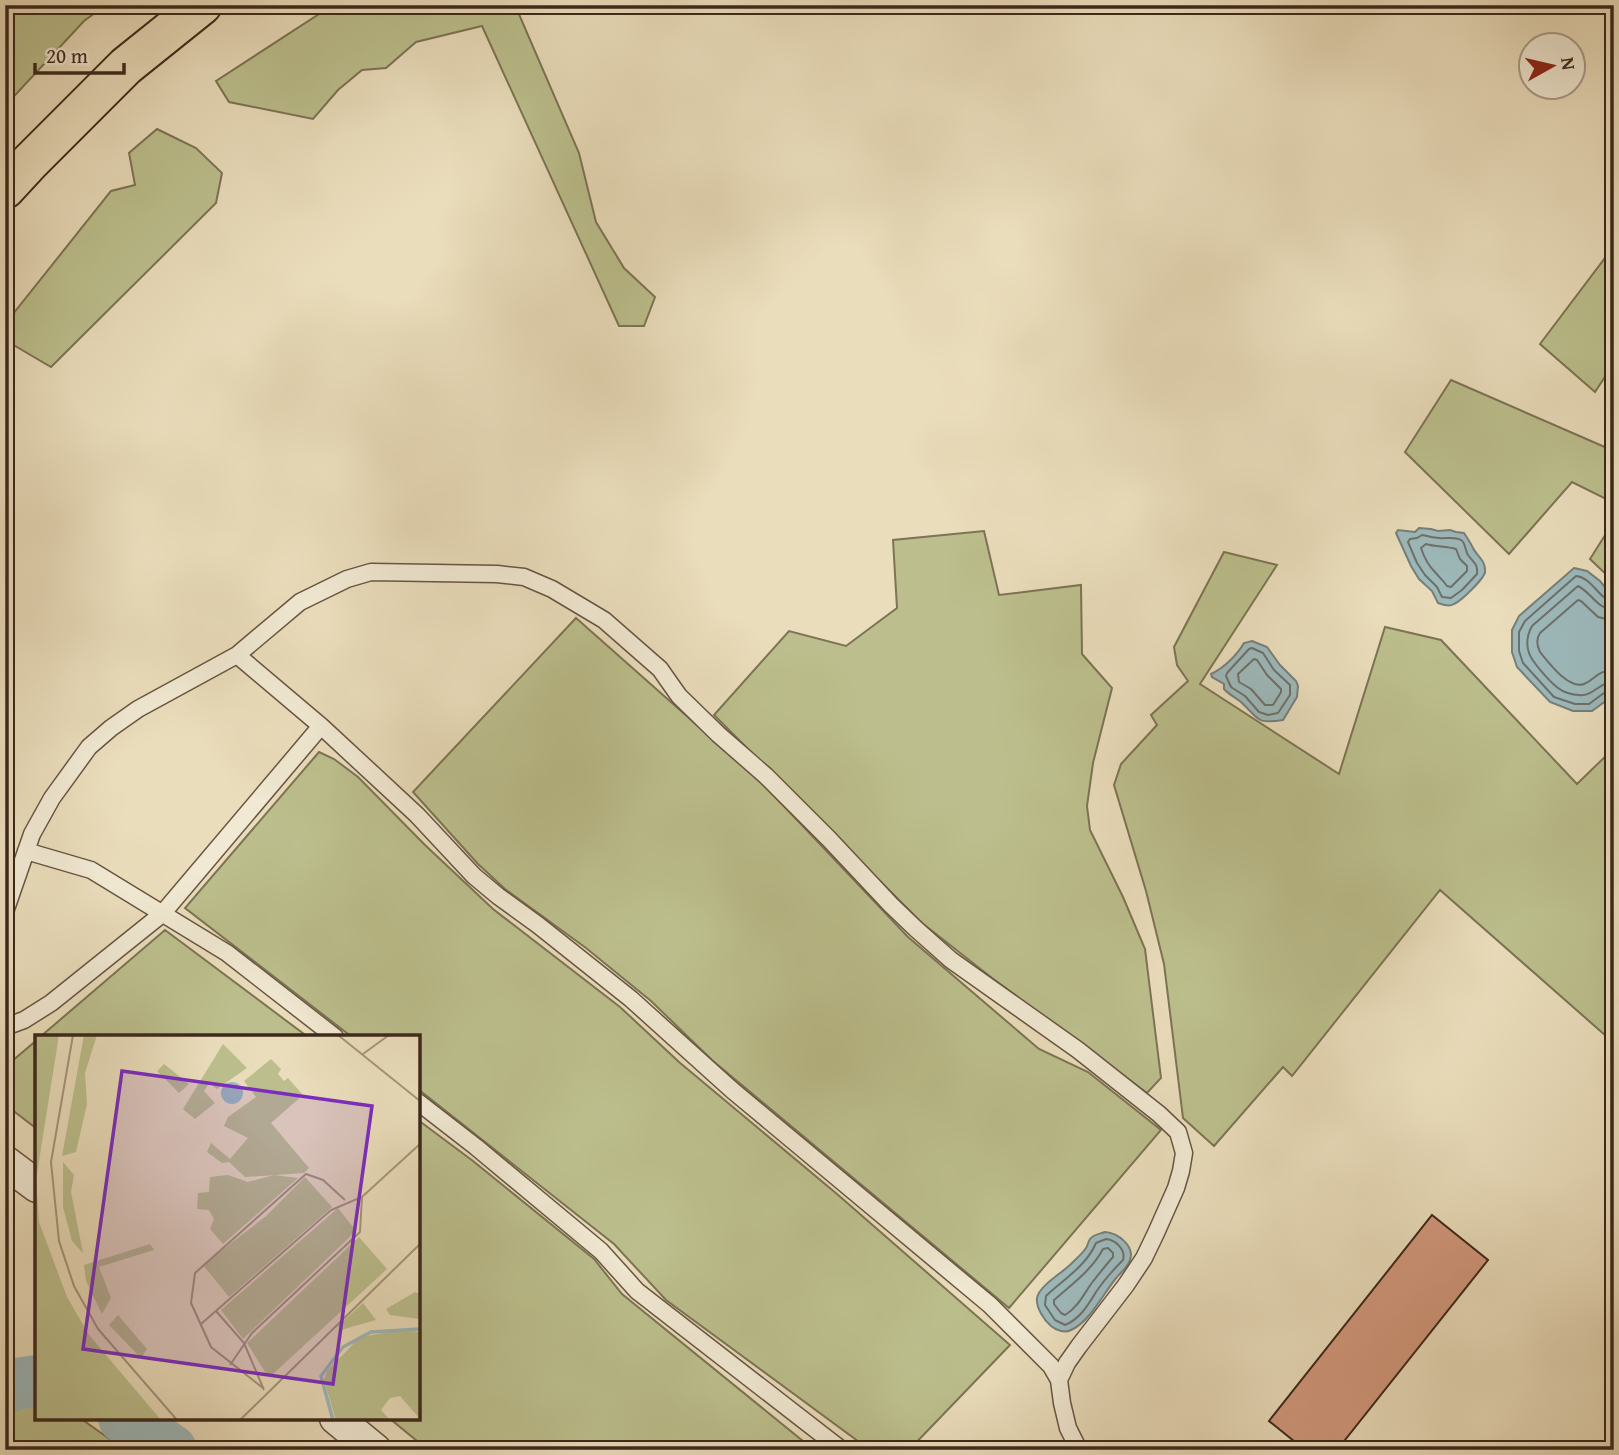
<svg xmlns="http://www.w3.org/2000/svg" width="1619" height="1455" viewBox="0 0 1619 1455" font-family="'Gentium Book Plus',serif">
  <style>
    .green { fill: #bcbf8d; stroke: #7c7454; stroke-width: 2 }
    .water { fill: #9db9bb; stroke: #777f7b; stroke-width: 2 }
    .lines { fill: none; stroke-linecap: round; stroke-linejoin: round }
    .shore { stroke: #6d706b; stroke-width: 2 }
    .river { stroke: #9db9bb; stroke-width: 52 }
    .building { fill: #d1987c; stroke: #3d281b; stroke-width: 2 }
    .service-casing { stroke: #685543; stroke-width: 19 }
    .minor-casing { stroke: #685543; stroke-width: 35 }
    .primary-casing { stroke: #3d281b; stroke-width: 42 }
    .service { stroke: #f1e9d3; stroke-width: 16 }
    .minor { stroke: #f1e9d3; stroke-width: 32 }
    .primary { stroke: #eaddbb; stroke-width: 38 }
    .inset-river { fill: none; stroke: #9db9bb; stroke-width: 3.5 }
    .inset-road { fill: none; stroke: #a5957b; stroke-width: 2 }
    .view { fill: #7b2cbf; fill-opacity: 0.15; stroke: #7b2cbf; stroke-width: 3.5 }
    .inset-edge { fill: none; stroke: #3d281b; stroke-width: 3.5 }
  </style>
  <rect width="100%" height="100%" fill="#eaddbb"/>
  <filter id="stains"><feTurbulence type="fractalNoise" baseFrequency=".00286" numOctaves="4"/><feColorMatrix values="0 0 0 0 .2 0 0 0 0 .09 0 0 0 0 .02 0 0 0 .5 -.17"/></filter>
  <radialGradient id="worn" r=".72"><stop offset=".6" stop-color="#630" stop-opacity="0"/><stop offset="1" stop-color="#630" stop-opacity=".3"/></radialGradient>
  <path class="green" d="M5 5H106L84 21 5 106Z
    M333 5H515L579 153 596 222 624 268 655 297 644 326H619L482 26 416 42 386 68 362 70 338 90 313 119 229 102 216 81Z
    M157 129 196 148 222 173 216 203 51 367 5 340V324L111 191 135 185 129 153Z
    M1614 246V363L1595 392 1540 344Z
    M1451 380 1614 451V503L1572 482 1509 554 1405 452Z
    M1614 521V582L1590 559Z
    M984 531 999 595 1081 585 1082 654 1112 688 1093 763 1087 806 1090 830 1123 897 1145 949 1161 1078 1147 1093 992 978 922 923 714 715 789 631 846 646 897 608 893 540Z
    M1224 552 1277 565 1200 684 1339 774 1385 627 1441 640 1577 784 1614 748V1043L1440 890 1292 1076 1283 1067 1214 1146 1183 1118 1164 964 1146 891 1114 785 1121 764 1157 725 1151 715 1188 681 1177 665 1174 647Z
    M576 618 759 780 908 937 1039 1049 1088 1072 1161 1130 1009 1308 713 1061 651 1001 586 948 505 889 478 864 413 792Z
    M319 752 334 759 358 777 425 845 493 909 620 1007 679 1062 837 1194 1010 1345 909 1450H870L666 1300 614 1244 418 1089V1037H352L185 908Z
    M165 930 308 1037H40Z
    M37 1040V1129L7 1106 5 1095V1067Z
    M418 1120 473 1161 594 1259 622 1294 814 1450H428L389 1418H418Z
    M37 1399V1418H80L125 1450H5V1406L16 1402Z"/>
  <path class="water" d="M1419 528 1431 529 1438 531 1450 530 1456 532 1464 533C1468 539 1470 542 1473 548 1476 555 1486 560 1485 572 1484 579 1461 601 1454 604 1449 607 1443 605 1438 603L1432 591 1419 579 1411 566 1396 533 1398 530 1415 532Z
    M1574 568 1587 571 1600 581 1614 598V695L1592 711H1573L1550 702 1517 667 1512 652V630L1519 616Z
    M1252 641 1267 647 1280 665 1296 681 1298 686 1297 697 1283 720C1256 724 1260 720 1242 703 1237 698 1229 695 1224 689V684L1212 677 1211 674C1224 668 1237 655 1244 643Z
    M1105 1232C1118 1233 1135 1246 1130 1260 1128 1267 1121 1272 1117 1277 1104 1292 1090 1322 1071 1330 1065 1333 1057 1331 1051 1326 1044 1320 1036 1308 1037 1298 1039 1286 1062 1273 1071 1264 1076 1259 1082 1254 1086 1248 1088 1245 1088 1242 1090 1239 1094 1234 1100 1234 1105 1232Z"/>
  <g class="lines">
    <path class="shore" d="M1422 535C1428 536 1433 538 1439 538 1446 539 1454 536 1461 540 1466 543 1465 551 1468 555 1474 563 1478 564 1477 574L1462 590 1451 598 1442 597 1437 587 1425 575 1417 563 1408 542 1410 539 1417 538Z
      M1426 544C1436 547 1446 546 1456 549L1460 559 1467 566V571L1451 587 1447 586C1443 580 1439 577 1434 571 1428 565 1424 557 1421 548Z
      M1614 602C1598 599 1593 578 1576 576L1525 621 1519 632V651L1523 663 1554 697 1575 704H1589L1608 690H1614
      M1614 610C1597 609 1592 593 1578 586L1532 626C1527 635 1526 644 1529 653 1532 662 1550 682 1558 688 1563 692 1572 695 1579 695 1592 697 1600 682 1614 681
      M1614 621 1598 617 1581 601 1578 600 1540 633C1536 639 1537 646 1540 652 1548 662 1569 690 1584 684 1596 679 1596 671 1614 670
      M1252 648 1263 653 1274 670 1290 685V695L1278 713 1268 715 1259 712 1245 696 1231 687 1226 676 1227 673 1249 649Z
      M1254 659 1257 660 1267 675 1281 689V692L1273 705H1265L1251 689 1239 682 1238 674Z
      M1106 1239C1116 1240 1126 1250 1123 1260 1113 1270 1104 1280 1096 1292 1088 1305 1080 1319 1065 1325L1055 1320 1045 1305 1046 1296C1063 1280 1087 1265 1096 1243Z
      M1108 1248 1113 1253V1257C1105 1266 1098 1275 1091 1284 1083 1296 1077 1308 1065 1315L1061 1313 1054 1304V1300C1071 1285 1092 1270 1103 1249Z"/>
    <path class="river" d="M5 1388 16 1384 37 1381
      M124 1418 171 1450"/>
  </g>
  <path class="building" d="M1432 1215 1488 1260 1337 1450H1305L1269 1421Z"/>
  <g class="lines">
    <defs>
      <path id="service" d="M237 655 321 726 417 815 474 876 498 896 538 925 631 999 732 1090 990 1305 1051 1366 1059 1380 1062 1403 1068 1428 1079 1450
        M26 851 91 870 227 953 335 1037
        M5 912 32 834 52 798 89 747 111 728 138 709 237 655 300 602 347 579 371 572 497 574 524 577 552 589 604 620 660 669 679 696 718 734 766 776 829 839 891 905 916 929 951 960 1078 1050 1159 1114 1178 1132 1184 1153 1181 1171 1176 1188 1156 1233 1144 1258 1126 1285 1079 1346 1067 1363 1059 1380
        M5 1027 24 1020 51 1003 162 914 321 726
        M418 1102 476 1147 601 1251 637 1291 842 1450"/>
      <path id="minor" d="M5 1162 37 1186
        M336 1418 375 1450"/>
      <path id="primary" d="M5 189 29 163 126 66 202 5"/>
    </defs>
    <use href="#service" class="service-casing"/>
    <use href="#minor" class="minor-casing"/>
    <use href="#primary" class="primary-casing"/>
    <use href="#service" class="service"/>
    <use href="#minor" class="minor"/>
    <use href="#primary" class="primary"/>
  </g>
  <g transform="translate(35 1035)">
    <rect width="385" height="385" fill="#eaddbb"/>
    <path d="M0 0H24L1 145 4 187 32 262 54 300 126 385H0ZM49 0H62L50 38 52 69 41 117 27 121ZM188 9 212 33 182 54 174 48 169 56 180 68 160 84 148 74ZM236 24 246 34 243 39 249 46 253 43 268 60 236 88 274 133 269 138 210 142 194 127 187 128 172 117 176 108 195 124 213 103 189 91 193 82 221 62 209 46ZM129 29 154 49 144 58 122 36ZM28 127 39 140 36 157 48 218 37 206 28 172ZM193 140 213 147 239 140 263 143 188 209 175 194 179 184 174 175 162 174 163 158 174 157 175 142ZM270 142 297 172 194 262 168 230 231 181ZM303 173 321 196 208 304 186 275ZM324 202 352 234 238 339 232 340 212 308ZM115 209 119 215 64 232 76 263 67 279 51 246 49 230ZM380 257 385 259V284L355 280 351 274ZM328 268 341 285 306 295 303 291ZM83 280 112 314 106 323 74 290ZM367 295 385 297V384L365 361 355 363 346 375 355 385H301L289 345 292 336 325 302Z" fill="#bcbf8d"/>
    <path d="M186 58a11 11 0 1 1 22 0a11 11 0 1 1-22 0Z" fill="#9db9bb"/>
    <path class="inset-river" d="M298 385 286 341 308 312 336 297 385 294"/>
    <path class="inset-road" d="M38 0 16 127 24 206 39 251 63 294 142 385M303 0 385 66M328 19 354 0M181 276 209 308 229 355M166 289 296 175 327 162 385 109M195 330 217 298 325 197 327 162M228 353 176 312 156 268 160 238 271 139 288 145 310 165M205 385 385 209"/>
    <path class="view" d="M87 36 337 71 298 349 48 314Z"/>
    <rect width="385" height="385" class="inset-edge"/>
  </g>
  <rect width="1619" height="1455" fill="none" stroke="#eaddbb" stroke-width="28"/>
  <rect x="7" y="7" width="1605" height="1441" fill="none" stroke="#3d281b" stroke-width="3.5"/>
  <rect x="14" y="14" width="1591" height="1427" fill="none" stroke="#3d281b" stroke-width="2"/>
  <g transform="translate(1552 66) rotate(82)"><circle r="33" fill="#f1e9d3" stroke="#a99c89" stroke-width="2"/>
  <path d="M0-5L12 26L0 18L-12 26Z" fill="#8f2418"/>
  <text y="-10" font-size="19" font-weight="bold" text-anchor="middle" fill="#3d281b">N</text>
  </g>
  <path d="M35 63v10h89v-10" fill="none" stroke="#3d281b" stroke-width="3.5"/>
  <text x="46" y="63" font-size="21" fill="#3d281b" stroke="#f1e9d3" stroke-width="5" paint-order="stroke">20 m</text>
  <rect width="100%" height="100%" filter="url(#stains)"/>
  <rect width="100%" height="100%" fill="url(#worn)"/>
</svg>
